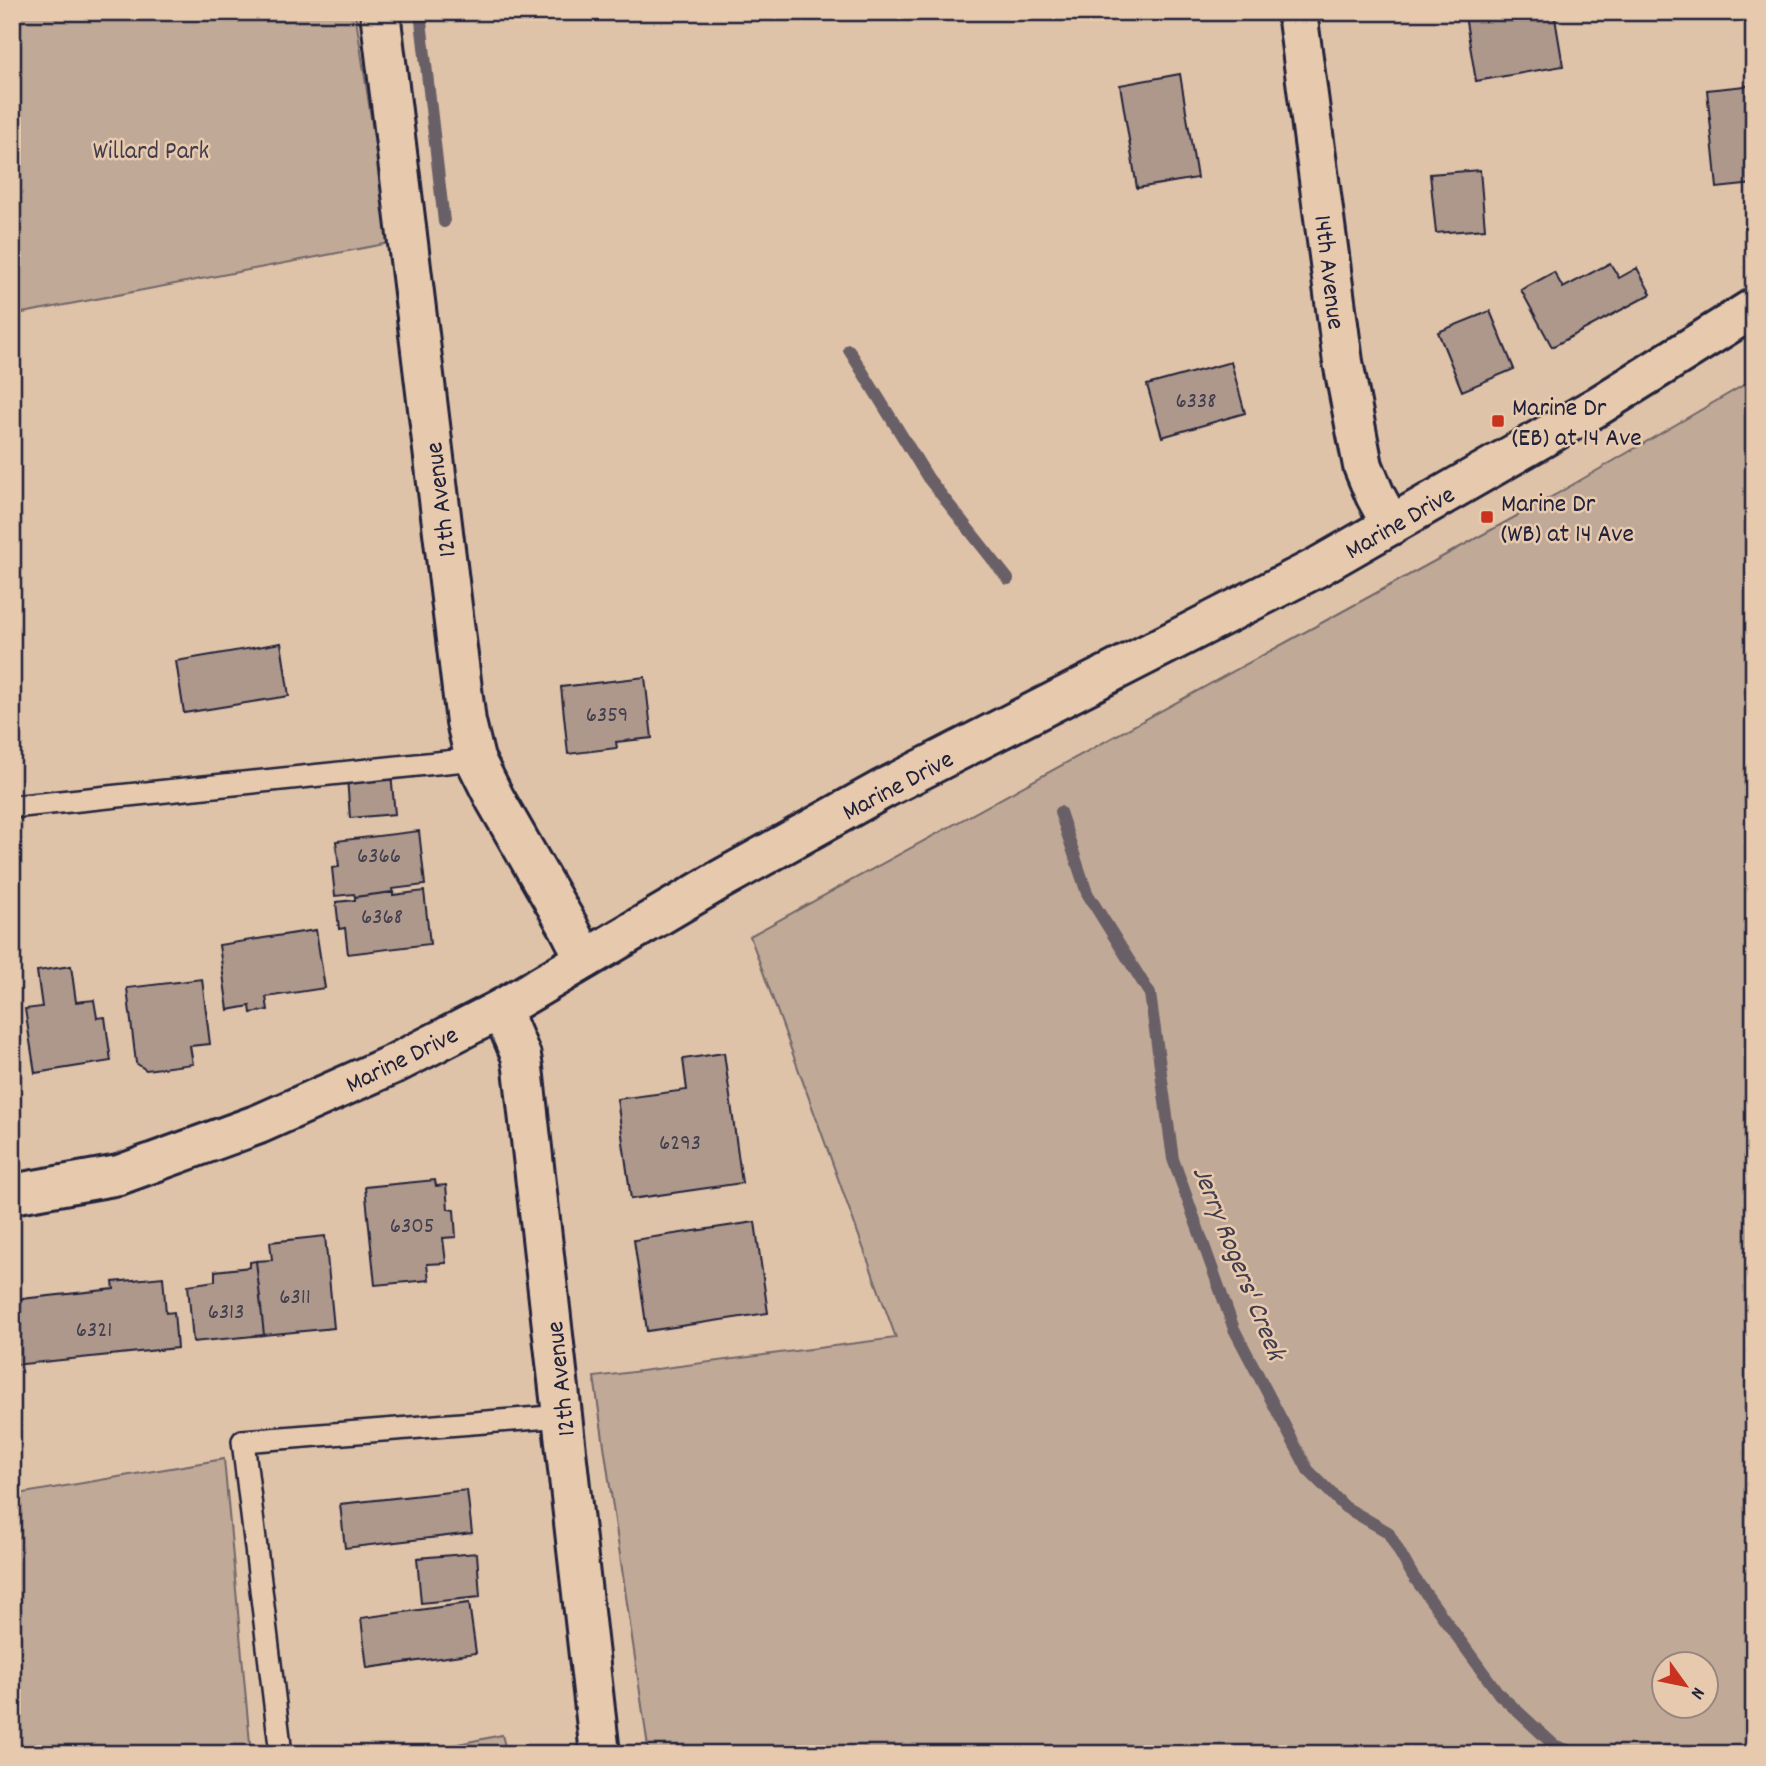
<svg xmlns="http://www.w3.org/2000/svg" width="1766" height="1766" viewBox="0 0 1766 1766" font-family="Dekko,sans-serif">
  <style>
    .green { fill: #c0a997; stroke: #716669; stroke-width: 2; fill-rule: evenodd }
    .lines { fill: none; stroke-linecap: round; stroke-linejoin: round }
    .stream { stroke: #695f66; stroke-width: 12 }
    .building { fill: #ae988c; stroke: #22223b; stroke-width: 2 }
    .lane-casing { stroke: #22223b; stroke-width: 26 }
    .street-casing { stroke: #22223b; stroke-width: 44 }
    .secondary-casing { stroke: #22223b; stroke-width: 44 }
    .lane { stroke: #e7caae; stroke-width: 21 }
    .street { stroke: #e7caae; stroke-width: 38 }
    .secondary { stroke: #e7caae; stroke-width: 38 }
    .poi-dot { fill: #c8321e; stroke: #e7caae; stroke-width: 2.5 }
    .labels { text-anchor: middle; stroke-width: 5; stroke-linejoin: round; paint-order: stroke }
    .number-label { font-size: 23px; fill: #45404f }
    .park-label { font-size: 26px; fill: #423d4d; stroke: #e7caae }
    .street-label { font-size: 26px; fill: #22223b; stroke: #e7caae }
    .poi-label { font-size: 26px; fill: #22223b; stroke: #e7caae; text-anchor: start }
    .water-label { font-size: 28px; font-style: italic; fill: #403c4d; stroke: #e7caae }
  </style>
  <rect width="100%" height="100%" fill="#dfc3a9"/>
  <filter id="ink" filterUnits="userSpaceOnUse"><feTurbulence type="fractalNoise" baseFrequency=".0143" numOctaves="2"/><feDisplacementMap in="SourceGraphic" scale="14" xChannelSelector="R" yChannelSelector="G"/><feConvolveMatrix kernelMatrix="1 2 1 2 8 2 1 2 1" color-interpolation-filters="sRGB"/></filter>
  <g filter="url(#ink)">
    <path class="green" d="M12 12H355L390 243 12 315Z
      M1754 379V1754H649L594 1377 896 1338 750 936 1555 495ZM1664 1664H1706V1706H1664Z
      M224 1459 251 1754H12V1495Z
      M502 1735 507 1754H410Z"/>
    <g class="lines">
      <path class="stream" d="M420 12 444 222
        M849 350 928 478 1008 579
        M1060 812 1087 893 1150 994 1173 1159 1234 1329 1308 1470 1345 1507 1388 1532 1413 1576 1499 1694 1554 1745 1578 1754"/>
    </g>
    <path class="building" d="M1485 12H1554L1563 66 1476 81 1465 16Z
      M1180 74 1197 178 1137 188 1120 85Z
      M1754 85V184L1717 188 1707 90Z
      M1480 170 1485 229 1436 233 1430 174Z
      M1610 263 1619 278 1637 268 1651 294 1552 347 1521 290 1554 272 1563 288Z
      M1490 311 1514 369 1462 391 1438 332Z
      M1231 362 1245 413 1162 437 1147 385Z
      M281 643 289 696 184 713 176 661Z
      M645 677 652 738 616 742 617 748 568 754 561 687Z
      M391 774 395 814 350 818 347 777Z
      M419 831 425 885 392 889 393 892 355 897 354 894 335 896 332 868 339 867 336 841Z
      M424 891 430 944 348 954 345 928 339 929 336 902 355 900V897L393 892V895Z
      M316 930 325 988 266 997 268 1010 251 1013 250 1006 228 1010 219 945Z
      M71 966 76 1002 94 1000 97 1018 105 1017 111 1061 35 1073 25 1009 42 1007 37 971Z
      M202 979 210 1044 190 1046 193 1064 146 1070 136 1063 127 988Z
      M724 1053 742 1183 631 1199 617 1099 687 1090 683 1059Z
      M435 1180 436 1186 446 1185 448 1209 454 1210 456 1237 443 1238 446 1263 427 1264 429 1280 375 1285 365 1187Z
      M755 1222 768 1313 647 1331 634 1240Z
      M325 1236 334 1328 264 1335 256 1261 272 1260 270 1242Z
      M256 1261 264 1335 193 1342 188 1285 215 1281V1271L250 1267V1262Z
      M163 1277 166 1313 174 1312 177 1348 14 1365 12 1342V1300L114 1289 113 1282Z
      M467 1490 472 1533 345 1548 340 1504Z
      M477 1553 480 1597 421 1603 417 1558Z
      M469 1603 476 1653 367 1668 361 1618Z"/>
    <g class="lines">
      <defs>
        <path id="lane" d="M12 807 475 759
          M281 1754 243 1441 563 1416"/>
        <path id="street" d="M380 12 466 722 475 759 495 799 568 926 585 959
          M1297 12 1343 362 1363 466 1375 495 1391 525
          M501 1009 521 1056 523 1068 600 1754"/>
        <path id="secondary" d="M12 1194 119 1175 259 1124 396 1063 501 1009 718 881 885 788 1316 568 1598 406 1754 308"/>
      </defs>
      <use href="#lane" class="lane-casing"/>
      <use href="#street" class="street-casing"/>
      <use href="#secondary" class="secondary-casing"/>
      <use href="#lane" class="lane"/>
      <use href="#street" class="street"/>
      <use href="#secondary" class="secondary"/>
    </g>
  </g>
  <g class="poi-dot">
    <rect x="1491" y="414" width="14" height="14" rx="3.5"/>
    <rect x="1480" y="510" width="14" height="14" rx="3.5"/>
  </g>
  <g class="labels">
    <g class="number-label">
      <text x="1196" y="407">6338</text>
      <text x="607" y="721">6359</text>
      <text x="379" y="862">6366</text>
      <text x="382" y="923">6368</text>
      <text x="680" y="1149">6293</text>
      <text x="412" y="1232">6305</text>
      <text x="295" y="1303">6311</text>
      <text x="226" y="1318">6313</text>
      <text x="94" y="1336">6321</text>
    </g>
    <g class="park-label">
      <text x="151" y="158">Willard Park</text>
    </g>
    <g class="street-label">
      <text transform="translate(1331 272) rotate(83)" y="9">14th Avenue</text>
      <text transform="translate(439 500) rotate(-97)" y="9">12th Avenue</text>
      <text transform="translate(1399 521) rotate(-30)" y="9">Marine Drive</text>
      <text transform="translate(897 784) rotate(-28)" y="9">Marine Drive</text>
      <text transform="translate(401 1058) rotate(-26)" y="9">Marine Drive</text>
      <text transform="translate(559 1379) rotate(-96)" y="9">12th Avenue</text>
    </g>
    <g class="poi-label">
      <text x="1512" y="415">Marine Dr<tspan x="1512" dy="30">(EB) at 14 Ave</tspan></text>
      <text x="1501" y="511">Marine Dr<tspan x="1501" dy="30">(WB) at 14 Ave</tspan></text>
    </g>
    <g class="water-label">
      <text transform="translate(1241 1262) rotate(68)" y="10">Jerry Rogers' Creek</text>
    </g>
  </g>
  <rect width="1766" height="1766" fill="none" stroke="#e7caae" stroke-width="42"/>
  <rect x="21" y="21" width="1724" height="1724" fill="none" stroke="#22223b" stroke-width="2.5" filter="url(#ink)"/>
  <g transform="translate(1685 1685) rotate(123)"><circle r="33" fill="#e7caae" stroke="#988780" stroke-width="2"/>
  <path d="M0-5L12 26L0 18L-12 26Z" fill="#c8321e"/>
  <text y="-10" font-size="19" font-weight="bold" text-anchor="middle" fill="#22223b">N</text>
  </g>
</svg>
